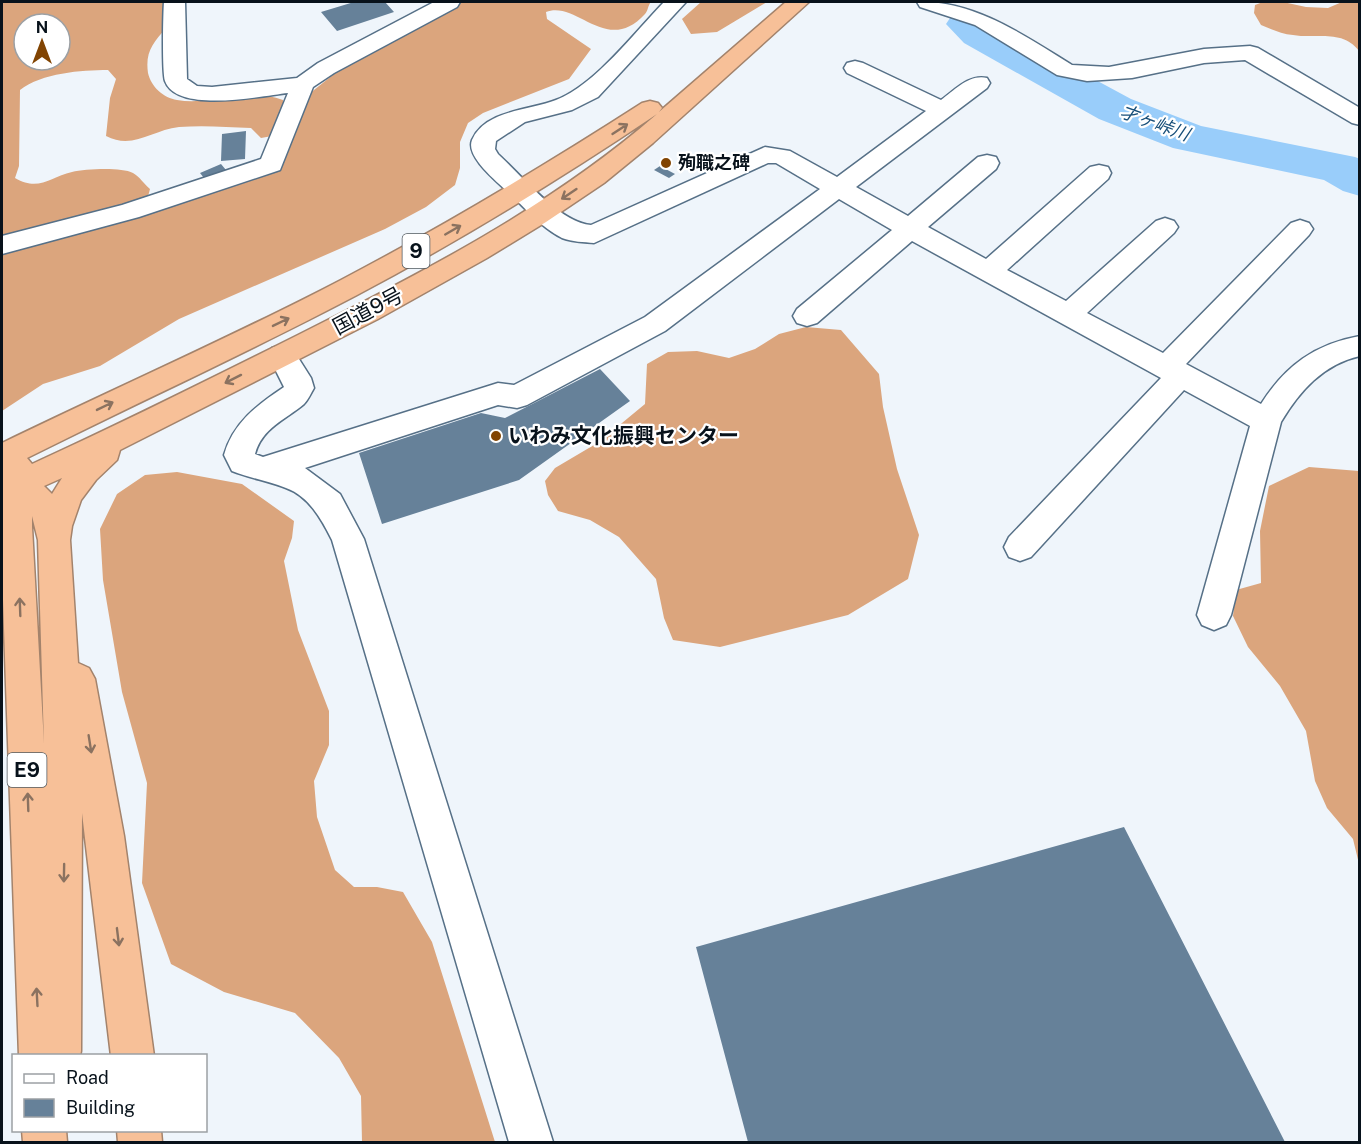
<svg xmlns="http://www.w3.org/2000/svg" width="1361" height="1144" viewBox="0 0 1361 1144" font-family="'Public Sans','Noto Sans JP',sans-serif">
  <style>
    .forest { fill: #dba57d; fill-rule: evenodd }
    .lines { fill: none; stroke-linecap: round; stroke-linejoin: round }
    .river { fill: #99cdfa; fill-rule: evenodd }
    .building { fill: #668199 }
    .minor-casing { stroke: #567087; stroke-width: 3 }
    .highway-casing { stroke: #a3836c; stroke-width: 3 }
    .minor { fill: #fff; fill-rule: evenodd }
    .highway { fill: #f7c098; fill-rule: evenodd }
    .oneway { stroke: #8b7260 }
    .poi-dot { fill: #814402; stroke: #fff; stroke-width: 2 }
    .labels { text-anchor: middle; stroke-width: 4.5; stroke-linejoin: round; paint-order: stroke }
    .far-water-label { font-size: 18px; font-style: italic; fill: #164e79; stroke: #fff }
    .far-poi-label { font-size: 18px; font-weight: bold; fill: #08121b; stroke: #fff; text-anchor: start }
    .shield { fill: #fff; stroke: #52595f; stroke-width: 1.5 }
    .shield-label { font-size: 20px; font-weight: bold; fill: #08121b }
    .street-label { font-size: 21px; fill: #08121b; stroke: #fff }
    .poi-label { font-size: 21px; font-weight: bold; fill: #08121b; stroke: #fff; text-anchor: start }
  </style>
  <rect width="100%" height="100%" fill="#eff5fb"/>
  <path class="forest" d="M6 2H166V28C153 43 145 52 148 73 151 87 164 98 177 100 211 106 248 87 283 100L284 107 272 136 261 138 251 128C227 127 203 125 179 127 152 130 133 150 106 136L110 98 116 79 108 70C81 70 42 73 20 90L19 166 15 178C39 192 50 177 72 172 86 169 121 167 133 173 139 176 145 185 150 189L147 200 2 238V3ZM24 24H60V60H24Z
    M460 2H651C648 5 648 11 645 14 607 56 577 0 546 12L547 19 591 49 569 79 483 113 468 123 460 142V168L455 185 426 207 385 229 179 319 100 366 43 384 2 411V253L83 231 272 170 284 162 304 98 339 70Z
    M701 2H767L717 32 691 34 682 19Z
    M1263 2H1283L1306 7 1328 8 1342 2H1359V51C1343 29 1315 39 1293 35 1281 34 1271 29 1261 25L1254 13 1255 5Z
    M806 327 841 330 879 374 883 407 897 469 919 535 908 579 848 615 720 647 673 640 664 618 656 579 619 537 590 520 558 511 548 495 545 481 555 468 599 442 645 404 647 364 668 352 697 351 729 358 755 349 779 334Z
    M1309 467 1359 471V864L1353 839 1327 808 1315 781 1306 731 1280 686 1248 647 1233 616 1236 590 1261 583 1260 531 1269 486Z
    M177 472 242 484 294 521 292 538 284 561 298 630 329 711V745L314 781 317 817 335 870 354 887H377L403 892 432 942 495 1142H362L361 1096 339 1058 295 1013 224 992 171 964 142 883 147 783 122 692 103 580 100 529 117 494 145 475Z"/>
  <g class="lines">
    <path class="river" d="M967 11 982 15 994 25 1131 99 1201 126 1355 157 1360 159V196L1343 191 1324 180 1173 148 1099 119 964 43 946 24 952 15Z"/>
  </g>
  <path class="building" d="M354 2H385L394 12 337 31 321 12Z
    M246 131 245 159 221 161 222 134Z
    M221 164 226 170 204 178 200 173Z
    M660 166 675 174 669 178 654 170Z
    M600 369 630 401 519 480 382 524 359 453 481 413 505 418Z
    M1124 827 1285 1142H748L696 947Z"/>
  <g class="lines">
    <defs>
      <path id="minor" d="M164 2H185L187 79 197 86 212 87 297 78 318 63 434 2H460L457 7 334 73 313 87 280 170 139 217 2 254V236L122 205 261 159 288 93C261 96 177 114 165 81 162 72 163 14 164 2Z
        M664 2H686L598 97 572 110 525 122 496 141 495 149 498 154C522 176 559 222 591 225L765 147 790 151 837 177 926 111 847 73 844 68 847 63 855 61 863 63 941 100C955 90 969 74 987 78L990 83 987 88 856 187 908 216 978 157 987 155 996 157 999 163 996 169 928 227 986 259 1090 167 1099 165 1108 167 1111 173 1108 179 1007 270 1066 301 1156 221 1165 218 1174 221 1178 227 1174 233 1087 313 1163 353 1291 223 1300 220 1309 223 1313 229 1309 235 1186 364 1261 404C1285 366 1315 344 1360 336V356C1323 364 1299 392 1281 422L1231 615 1226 625 1214 630 1202 625 1197 615 1250 426 1184 390 1031 557 1020 561 1009 557 1004 547 1009 537 1161 378 912 241 817 323 807 326 797 323 793 316 797 309 892 230 839 199 665 331 527 405 517 408 498 405 305 468 340 494 364 539 553 1142H509L332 540C322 520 309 496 286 488 268 481 250 478 232 471L224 455C233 423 257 405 284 387L268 355 272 348 282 345 292 348 311 378 314 388C311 393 308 400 304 404 285 420 262 428 255 454L263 457 498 383 514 385 645 317 820 189 776 163H768L594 243C584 242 572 242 562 238 542 228 526 209 510 194 499 183 465 157 472 140 485 110 531 110 556 100 595 85 635 32 664 2Z
        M917 2C975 0 1025 36 1072 65L1109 67 1204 49 1250 46 1258 48 1360 108V125L1352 123 1245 60 1204 63 1132 78 1087 81 1057 75 975 25 920 7Z"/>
      <path id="highway" d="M786 2H809L653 143 604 183 546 222 487 258 378 319 120 450 117 460 96 480 81 500 72 526 70 540 78 663 89 668 95 679 124 836 154 1056H111L82 813 81 1051 80 1056H19L2 571V443C115 388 230 338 341 280 444 226 544 166 642 103L650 101 658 103 662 108 659 112ZM657 114C550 207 424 272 298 335 210 379 122 423 32 464L27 458C137 403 249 352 357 295 461 240 560 179 657 114ZM62 478 52 494 44 486ZM32 516 38 540 44 744 32 527Z
        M22 1130H66L67 1142H23Z
        M117 1130H161L162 1142H118Z"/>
    </defs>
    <use href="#minor" class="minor-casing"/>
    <use href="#highway" class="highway-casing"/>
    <use href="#minor" class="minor"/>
    <use href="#highway" class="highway"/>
  </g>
  <defs><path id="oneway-shaft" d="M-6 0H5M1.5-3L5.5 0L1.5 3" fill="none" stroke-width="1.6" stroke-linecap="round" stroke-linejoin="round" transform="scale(1.5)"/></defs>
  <g class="oneway">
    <use href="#oneway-shaft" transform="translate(620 129) rotate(-33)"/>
    <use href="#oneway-shaft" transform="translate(569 194) rotate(146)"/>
    <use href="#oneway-shaft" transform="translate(453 230) rotate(-30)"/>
    <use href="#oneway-shaft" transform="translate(281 322) rotate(-26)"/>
    <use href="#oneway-shaft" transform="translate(233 379) rotate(153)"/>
    <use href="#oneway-shaft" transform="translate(105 406) rotate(-26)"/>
    <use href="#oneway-shaft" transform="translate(20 607) rotate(-92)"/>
    <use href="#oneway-shaft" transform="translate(90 744) rotate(81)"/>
    <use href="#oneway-shaft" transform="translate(28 802) rotate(-92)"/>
    <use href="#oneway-shaft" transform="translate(64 873) rotate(91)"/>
    <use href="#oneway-shaft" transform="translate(118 937) rotate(83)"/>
    <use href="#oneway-shaft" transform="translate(37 997) rotate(-93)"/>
  </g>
  <g class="poi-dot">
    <circle cx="666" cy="163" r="6"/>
    <circle cx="496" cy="436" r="6"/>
  </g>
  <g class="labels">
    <g class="far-water-label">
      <text transform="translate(1155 123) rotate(20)" y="6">才ヶ峠川</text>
    </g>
    <g class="far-poi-label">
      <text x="678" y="169">殉職之碑</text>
    </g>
    <g class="shield">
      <rect x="402.5" y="234" width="27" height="34" rx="4.5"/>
      <rect x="7.5" y="753" width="39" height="34" rx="4.5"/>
    </g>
    <g class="shield-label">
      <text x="416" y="258">9</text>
      <text x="27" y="777">E9</text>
    </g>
    <g class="street-label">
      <text transform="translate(368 311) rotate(-28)" y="7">国道9号</text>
    </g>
    <g class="poi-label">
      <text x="508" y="443">いわみ文化振興センター</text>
    </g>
  </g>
  <rect width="1361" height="1144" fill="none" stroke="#08121b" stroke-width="6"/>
  <rect x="12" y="1054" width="195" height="78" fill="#ffffff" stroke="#9ca0a4" stroke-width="1.5"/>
  <rect x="24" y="1074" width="30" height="9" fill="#ffffff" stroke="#9ca0a4" stroke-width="1.5"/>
  <text x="66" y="1084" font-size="18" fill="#08121b">Road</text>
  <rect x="24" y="1099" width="30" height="18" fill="#668199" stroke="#9ca0a4" stroke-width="1.5"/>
  <text x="66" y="1114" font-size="18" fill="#08121b">Building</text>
  <g transform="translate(42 42)"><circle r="28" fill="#ffffff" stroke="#9ca0a4" stroke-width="1.5"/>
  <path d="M0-4.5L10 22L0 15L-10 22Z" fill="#814402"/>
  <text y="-9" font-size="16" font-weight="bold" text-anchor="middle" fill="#08121b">N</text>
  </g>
</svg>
